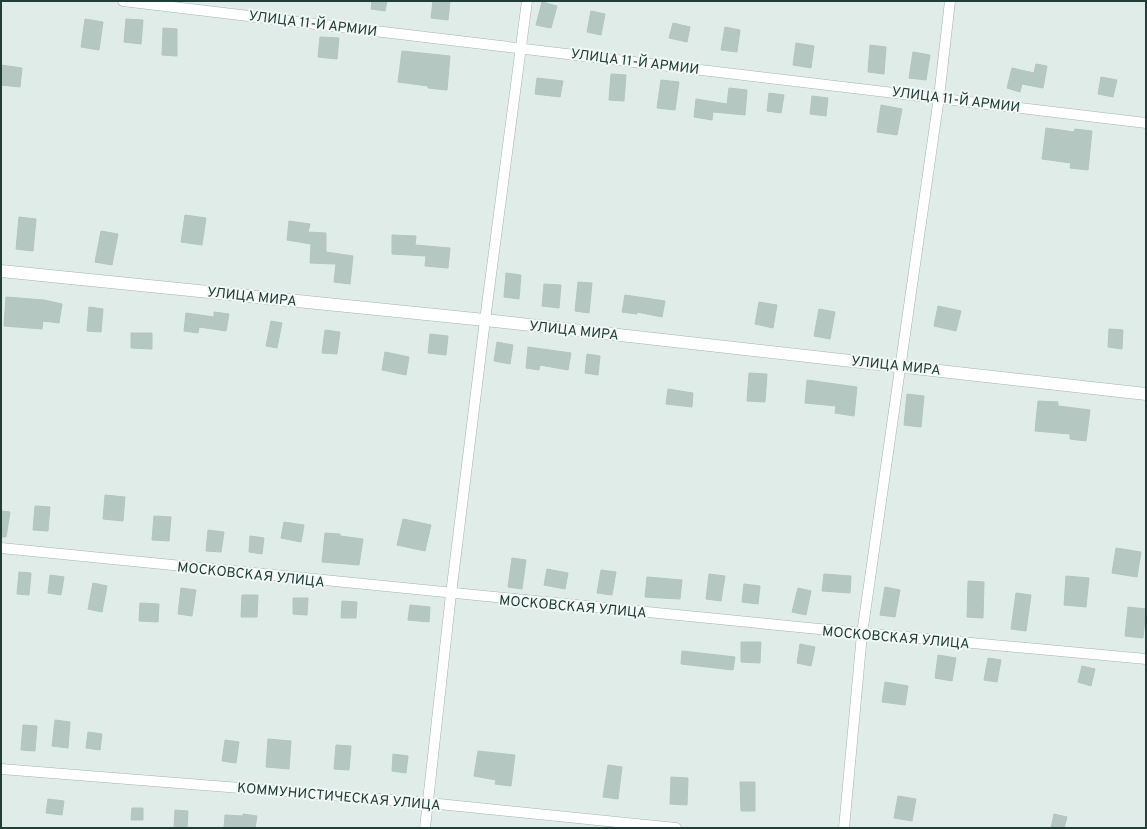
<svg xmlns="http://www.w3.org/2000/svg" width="1147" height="829" viewBox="0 0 1147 829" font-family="Overpass,sans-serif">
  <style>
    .building { fill: #b5c7c1; stroke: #b2c6bf }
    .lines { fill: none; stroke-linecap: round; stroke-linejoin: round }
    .minor-casing { stroke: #a3b4af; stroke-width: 11 }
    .tertiary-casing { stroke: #a3b4af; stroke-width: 13 }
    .minor { stroke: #fff; stroke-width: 10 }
    .tertiary { stroke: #fff; stroke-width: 12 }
    .labels { text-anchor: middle; stroke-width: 4; stroke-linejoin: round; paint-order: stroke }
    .street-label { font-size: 14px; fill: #203e37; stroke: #f1f8f5 }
  </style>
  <rect width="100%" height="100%" fill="#e0ece7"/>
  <path class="building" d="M372 1H387L385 11 371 9Z
    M433 1H450L448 20 431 18Z
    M542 2 557 6 551 28 536 25Z
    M591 11 605 14 601 35 587 32Z
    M85 19 103 22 99 50 81 47Z
    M126 19 143 20 141 44 124 42Z
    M673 23 690 27 687 42 669 38Z
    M725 27 740 30 737 52 721 50Z
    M163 28 177 29V56L162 55Z
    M320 37 339 38 337 59 318 57Z
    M796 43 814 46 811 68 793 65Z
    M870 45 886 47 884 74 868 72Z
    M402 51 450 56 447 90 428 88V86L398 82Z
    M913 52 930 55 926 80 909 78Z
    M1036 64 1047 66 1043 88 1022 84 1020 92 1007 88 1012 68 1034 73Z
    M1 65 22 68 20 87 1 85Z
    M611 74 626 75 624 101 609 100Z
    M1101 77 1117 80 1113 97 1098 94Z
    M537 78 563 81 560 97 535 94Z
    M661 80 679 82 675 110 657 108Z
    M729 88 747 90 745 115 713 112 712 120 694 117 696 99 727 104Z
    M769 93 784 95 781 113 767 111Z
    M812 96 828 98 826 116 810 114Z
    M881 105 902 109 897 135 877 132Z
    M1046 128 1074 132 1075 129 1092 131 1088 170 1070 168 1071 163 1042 159Z
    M185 215 206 218 202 245 181 242Z
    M19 217 36 219 33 251 16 249Z
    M289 221 310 224 308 232 326 233V252L353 256 350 284 334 282 336 264 310 263 311 244 287 240Z
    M101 231 118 234 112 265 95 262Z
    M392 235 416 236 415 245 450 248 448 268 425 266 426 256 392 254Z
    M506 273 521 275 519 299 504 297Z
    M578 282 592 283 589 313 575 311Z
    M544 284 561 285 559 308 542 306Z
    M625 295 665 301 662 317 637 312V314L622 312Z
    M6 297 44 300 62 304 59 323 43 321 42 329 4 326Z
    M759 302 777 305 773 328 755 324Z
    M938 306 961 311 956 331 934 326Z
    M89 307 103 309 101 332 87 331Z
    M819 309 835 312 830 339 814 336Z
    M214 312 229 314 226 331 199 327 198 333 184 331 186 313 214 317Z
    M271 321 282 323 277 348 266 346Z
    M1109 329 1123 330 1122 349 1108 347Z
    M325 330 340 332 337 354 322 353Z
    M131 333H152V349L131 348Z
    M430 334 448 336 446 355 428 353Z
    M497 342 513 345 510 364 494 361Z
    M528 347 571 353 568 370 540 365 539 370 526 368Z
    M385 352 409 357 406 375 382 370Z
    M587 354 600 356 598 375 585 373Z
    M749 373 767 374 765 402 747 401Z
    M807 380 857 387 854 416 835 413 836 406 805 403Z
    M668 389 693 393 692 407 666 404Z
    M907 394 924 396 921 427 904 425Z
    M1038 401 1058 402V406L1090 410 1086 441 1070 439V434L1035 431Z
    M105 495 125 497 123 521 103 519Z
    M35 506 50 507 48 531 33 530Z
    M1 511 10 512 6 537H1Z
    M154 516 171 517 169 541 152 540Z
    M403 519 431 525 425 551 397 545Z
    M284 522 304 525 301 542 281 538Z
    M208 530 224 532 221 552 206 551Z
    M325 533 340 534V536L363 539 359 565 322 562Z
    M250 536 264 538 262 554 249 552Z
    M1116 548 1141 552 1137 577 1112 573Z
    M512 558 526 560 522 589 508 587Z
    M547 569 568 573 565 589 544 585Z
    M601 570 616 572 612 595 597 593Z
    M19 572 31 573 29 595 17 594Z
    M709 574 725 576 721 601 706 599Z
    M824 574 851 576 850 593 822 591Z
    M50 575 64 577 61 595 48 593Z
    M1066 576 1089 578 1086 607 1064 605Z
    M647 577 682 580 680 599 645 597Z
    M968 581 984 582 983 618 967 617Z
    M93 583 107 586 102 612 88 609Z
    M744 584 760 586 758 604 742 602Z
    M885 587 900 590 895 617 880 615Z
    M181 588 196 590 192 616 178 614Z
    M798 588 811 591 806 615 792 612Z
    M1016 593 1031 595 1026 631 1011 629Z
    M242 595H258L257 617H241Z
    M293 598H308L307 615 293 614Z
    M342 601 357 602 356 618H341Z
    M140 603 159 604 158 622 139 621Z
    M410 605 430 607 429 622 408 620Z
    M1128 607 1146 609 1143 638 1125 636Z
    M741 642H761L760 663 741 662Z
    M800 644 815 647 811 666 797 663Z
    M682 651 735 657 733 670 681 664Z
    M938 655 956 658 952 681 935 678Z
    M988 658 1001 660 997 682 984 680Z
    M1082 666 1095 669 1091 686 1078 682Z
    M885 682 908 686 905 705 882 702Z
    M55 720 70 722 68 748 52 746Z
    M23 725 37 726 35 751 21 750Z
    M88 732 102 734 100 750 86 748Z
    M268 739 291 741 289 769 266 767Z
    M225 740 239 742 236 763 222 761Z
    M336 745 351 746 349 770 334 769Z
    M478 751 515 755 511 786 495 784 496 780 474 776Z
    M393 754 408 756 406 773 392 771Z
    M608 765 622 767 618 799 603 797Z
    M671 777 688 778 687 805 670 804Z
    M740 782H755V811H741Z
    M898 796 916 799 912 821 894 818Z
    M48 799 64 801 62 815 46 813Z
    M132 808H143V820H131Z
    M175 810 188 811 187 828H174Z
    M243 814 257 816 255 828H224L225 815 243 816Z
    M1054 814 1067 817 1064 828H1051Z"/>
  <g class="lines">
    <defs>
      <path id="minor" d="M123 1 1146 123
        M1 548C382 587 764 625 1146 659
        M1 769 429 803 676 828
        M425 828 451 594 485 320 527 1
        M844 828 862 634 939 97 950 1"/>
      <path id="tertiary" d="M1 271 485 320 1146 394"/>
    </defs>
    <use href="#minor" class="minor-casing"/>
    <use href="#tertiary" class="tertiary-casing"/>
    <use href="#minor" class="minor"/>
    <use href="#tertiary" class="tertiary"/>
  </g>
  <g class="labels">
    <g class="street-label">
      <text transform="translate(313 23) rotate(7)" y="5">УЛИЦА 11-Й АРМИИ</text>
      <text transform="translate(635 61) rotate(7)" y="5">УЛИЦА 11-Й АРМИИ</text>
      <text transform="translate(956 99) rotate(7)" y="5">УЛИЦА 11-Й АРМИИ</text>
      <text transform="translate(252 296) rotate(6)" y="5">УЛИЦА МИРА</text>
      <text transform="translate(574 330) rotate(6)" y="5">УЛИЦА МИРА</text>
      <text transform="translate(896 365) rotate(6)" y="5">УЛИЦА МИРА</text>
      <text transform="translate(251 574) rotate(6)" y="5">МОСКОВСКАЯ УЛИЦА</text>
      <text transform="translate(573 606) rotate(5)" y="5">МОСКОВСКАЯ УЛИЦА</text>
      <text transform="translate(896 637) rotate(5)" y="5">МОСКОВСКАЯ УЛИЦА</text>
      <text transform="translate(339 796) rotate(5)" y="5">КОММУНИСТИЧЕСКАЯ УЛИЦА</text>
    </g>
  </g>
  <rect width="1147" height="829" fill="none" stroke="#203e37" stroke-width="4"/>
</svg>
